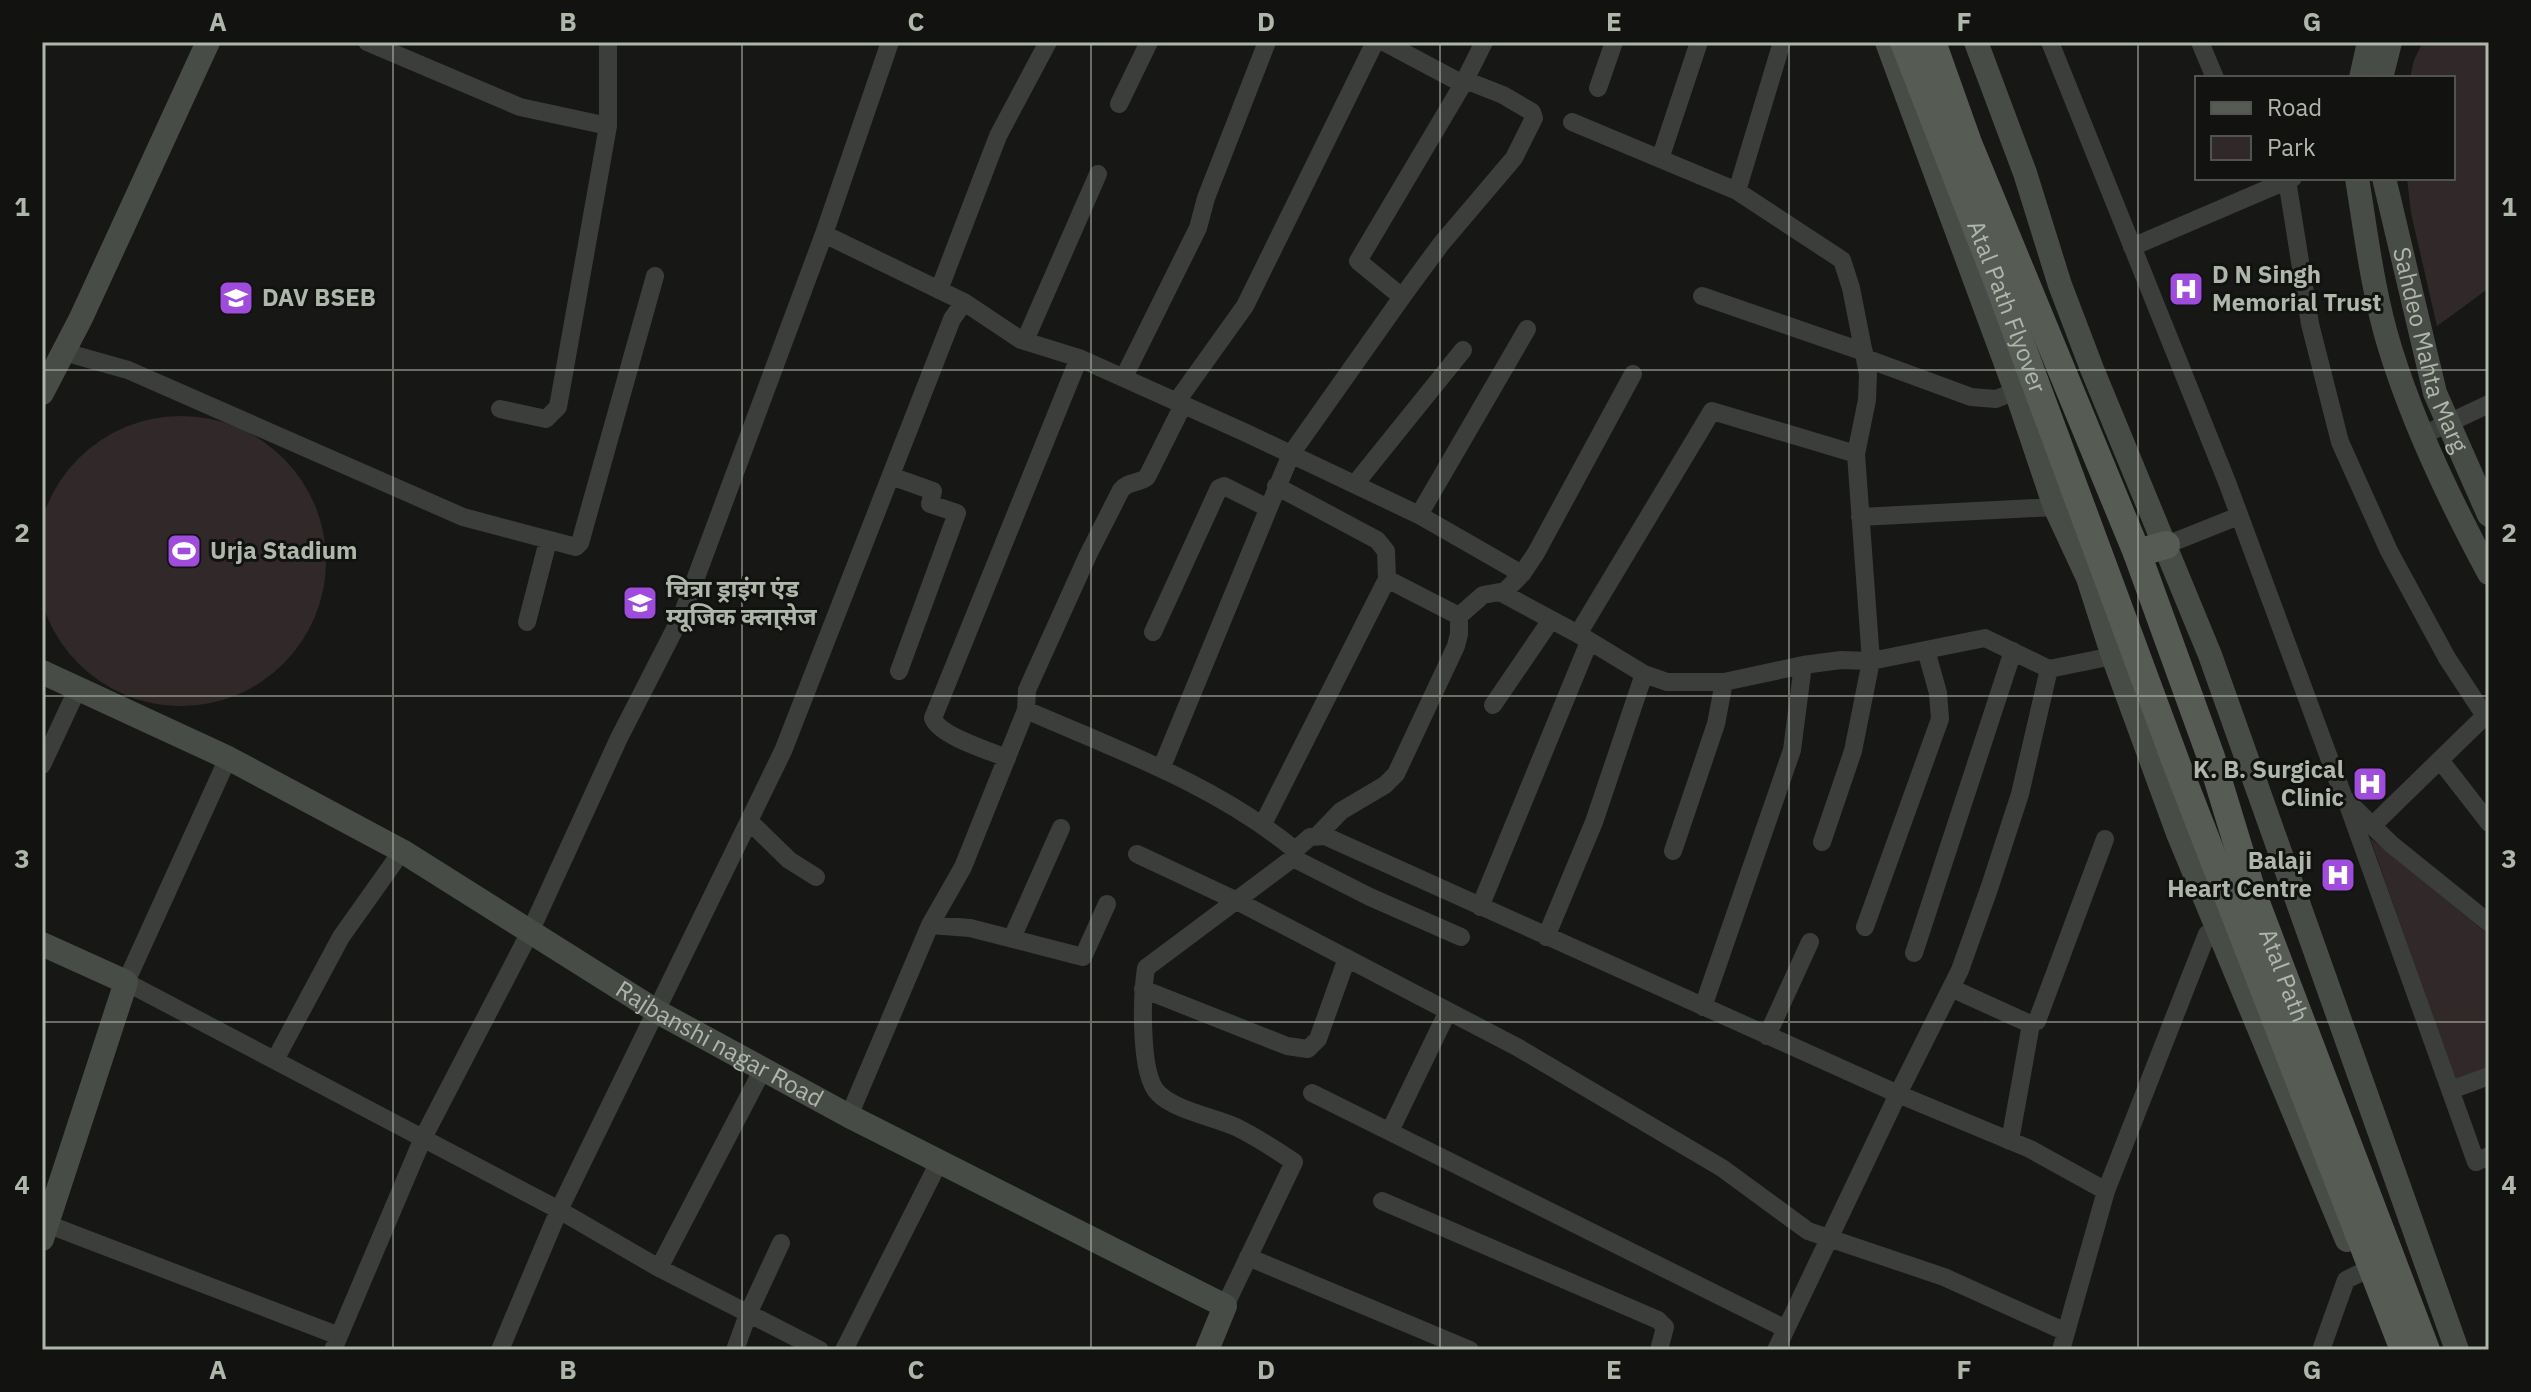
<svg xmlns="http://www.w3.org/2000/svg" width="2531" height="1392" viewBox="0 0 2531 1392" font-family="'IBM Plex Sans','Noto Sans Devanagari',sans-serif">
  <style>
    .green { fill: #312929 }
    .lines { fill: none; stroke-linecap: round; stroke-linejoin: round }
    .street { stroke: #3b3e3a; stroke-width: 18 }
    .secondary { stroke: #484c46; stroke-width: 24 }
    .primary { stroke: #565b54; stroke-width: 28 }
    .grid { fill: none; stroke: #afb6aa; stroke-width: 2; stroke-opacity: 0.55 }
    .labels { text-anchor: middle; stroke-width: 6; stroke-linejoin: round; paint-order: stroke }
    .poi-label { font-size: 24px; font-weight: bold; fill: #afb6aa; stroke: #121311; text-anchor: start }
    .street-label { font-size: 24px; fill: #afb6aa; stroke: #121311 }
    .neatline { fill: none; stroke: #afb6aa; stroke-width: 3 }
    .grid-label { font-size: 26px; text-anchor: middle; font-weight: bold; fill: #afb6aa }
  </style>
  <rect width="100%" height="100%" fill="#171816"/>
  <path class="green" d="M2423 42H2489V288L2437 326 2411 213 2407 178H2453V78H2410L2414 60Z
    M36 561a145 145 0 1 1 290 0a145 145 0 1 1-290 0Z
    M2370 838 2489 935V1070L2456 1082Z"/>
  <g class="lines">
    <path class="street" d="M367 42 520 107 608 126 558 407 546 419 500 409
      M1384 42 1463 84
      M2050 42 2227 482 2344 798 2391 844 2489 923
      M2200 42 2215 78
      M1598 88 1614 42
      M1119 104 1149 42
      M1572 122 1737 191 1842 260 1851 288 1868 374 1867 400 1856 454 1871 661 1853 751 1822 842
      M608 126V42
      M1660 159 1699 42
      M2287 180 2310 324 2340 442 2389 551 2447 658 2485 716
      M1737 191 1782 42
      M824 234 964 302 1021 340 1079 358 1244 432 1419 515 1522 574
      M2132 247 2293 178
      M939 290 998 136 1048 42
      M1702 296 1864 352
      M1402 297 1441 244 1514 158 1534 118 1532 112 1503 95 1465 80
      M1021 340 1027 336 1098 174
      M64 352 128 370 463 517 576 547 580 543 655 276
      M1865 358 1971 397 1996 399 2016 391
      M1124 377 1198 228 1206 198 1267 42
      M1177 401 1245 306 1375 42
      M2423 435 2489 404
      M891 476 933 491 930 504 957 513 899 671
      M1355 484 1463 350
      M1419 515 1527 329
      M1860 517 2055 507
      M2166 545 2239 516
      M1387 579 1459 616 1483 595 1505 591 1522 574 1536 553 1633 374
      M1500 592 1578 634 1644 674 1667 682H1724L1803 665 1841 660 1871 661 1985 638 2049 669 2113 656
      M527 622 548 541
      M1153 632 1219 488 1224 486 1268 508
      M1578 634 1712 411 1856 454
      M1493 705 1551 620
      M1026 710 1027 690 1088 555 1121 490C1128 481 1139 484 1147 477L1183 405
      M228 758 126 982 559 1210 659 1268 820 1350
      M1007 758C989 751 938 735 933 718L1079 358
      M2440 760 2489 823
      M42 765 77 690
      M1161 769 1291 454 1402 297 1358 261 1463 84 1484 42
      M2348 805 2476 1162 2489 1156
      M749 821 789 860 816 877
      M1263 824 1387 579 1386 551 1377 540 1276 486
      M2372 826 2489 712
      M1319 834 1341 811 1385 785 1396 774 1456 646 1459 634V616
      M1673 851 1716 724 1724 682
      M1137 854 1237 901 1517 1047 1722 1168 1808 1231 1944 1277 2066 1332
      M1293 858 1370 897 1461 937
      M1480 907 1589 642
      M930 925 970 928 1083 957 1107 904
      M1865 927 1940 719 1938 693 1926 650
      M1546 937 1594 822 1644 674
      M1012 938 1061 828
      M1914 953 2013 651
      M1951 988 2028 1023 2037 1021 2105 839
      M1143 989 1287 1046 1308 1049 1318 1039 1347 958
      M1703 1007 1792 750 1803 665
      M1767 1036 1810 942
      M275 1060 341 937 402 851
      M2451 1090 2489 1076
      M1312 1093 1786 1329
      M849 1116 930 925 963 867 1026 710C1118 750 1216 785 1295 850L1310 837 1325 836 1898 1094 1960 970 1990 886 2020 794 2049 669
      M1390 1131 1448 1011
      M2010 1141 2031 1024
      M2106 1191 2207 934 2220 930
      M1382 1201 1658 1320 1665 1327 1659 1350
      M47 1224 339 1336
      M1248 1257 1470 1350
      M659 1268 763 1069
      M1225 1306 1294 1162C1275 1149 1256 1137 1236 1127 1214 1117 1174 1110 1158 1093 1139 1074 1142 994 1146 968L1293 858 1295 850
      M333 1350 423 1138 530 932 619 738 682 615 824 234 890 42
      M500 1350 559 1210 783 751 952 319 964 302
      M735 1350 748 1314 781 1243
      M844 1350 939 1162
      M1776 1350 1898 1094 2030 1149 2106 1191 2061 1350
      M2321 1350 2346 1280 2360 1273"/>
    <g class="secondary">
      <path d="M1887 42 2016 391 2055 507 2088 578 2113 656 2179 836 2347 1240"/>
      <path d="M1976 42 2025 173 2060 285 2092 369 2210 655 2457 1350"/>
      <path d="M2361 78 2369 42"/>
      <path d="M2381 78 2390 42"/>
      <path d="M2357 178C2366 234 2373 293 2390 348 2414 426 2450 501 2489 573"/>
      <path id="s1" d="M2384 178 2435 393 2489 515"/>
      <path d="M42 393 81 318 208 42"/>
      <path id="s2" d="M42 672 228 758 402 851 656 1011 849 1116 1225 1306 1207 1350"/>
      <path d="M42 944 126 982 42 1239"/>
    </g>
    <g class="primary">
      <path id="s3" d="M1904 42 1999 285 2177 765 2404 1350"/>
      <path id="s4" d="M1932 42 1968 143 2137 553 2211 757 2253 895 2426 1350"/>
      <path d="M2137 553 2166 545"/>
    </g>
  </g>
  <path class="grid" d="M393 42V1350M742 42V1350M1091 42V1350M1440 42V1350M1789 42V1350M2138 42V1350M42 370H2489M42 696H2489M42 1022H2489"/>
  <defs>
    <symbol id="hospital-square" viewBox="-11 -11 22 22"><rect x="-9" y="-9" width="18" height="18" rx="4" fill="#9f4bdb" stroke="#121311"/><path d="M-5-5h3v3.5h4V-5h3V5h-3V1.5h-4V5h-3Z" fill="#fff"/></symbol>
    <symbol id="school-square" viewBox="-11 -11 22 22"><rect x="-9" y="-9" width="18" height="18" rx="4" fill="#9f4bdb" stroke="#121311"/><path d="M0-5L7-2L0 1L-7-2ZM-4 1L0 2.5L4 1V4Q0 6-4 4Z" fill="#fff"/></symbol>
    <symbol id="stadium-square" viewBox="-11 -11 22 22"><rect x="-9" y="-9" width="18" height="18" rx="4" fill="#9f4bdb" stroke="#121311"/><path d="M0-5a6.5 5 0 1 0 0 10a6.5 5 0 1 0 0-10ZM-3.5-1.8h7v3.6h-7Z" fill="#fff"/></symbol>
  </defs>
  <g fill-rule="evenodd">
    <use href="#hospital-square" x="2166" y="269" width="40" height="40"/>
    <use href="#school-square" x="216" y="278" width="40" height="40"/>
    <use href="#stadium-square" x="164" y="531" width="40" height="40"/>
    <use href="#school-square" x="620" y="583" width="40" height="40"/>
    <use href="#hospital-square" x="2350" y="764" width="40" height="40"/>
    <use href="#hospital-square" x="2318" y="855" width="40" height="40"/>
  </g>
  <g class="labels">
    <g class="poi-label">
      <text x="2212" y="283">D N Singh<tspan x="2212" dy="28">Memorial Trust</tspan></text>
      <text x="262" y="306">DAV BSEB</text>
      <text x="210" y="559">Urja Stadium</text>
      <text x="666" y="597">चित्रा ड्राइंग एंड<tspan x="666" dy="28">म्यूजिक क्ला्सेज</tspan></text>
      <text x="2344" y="778" text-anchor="end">K. B. Surgical<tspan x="2344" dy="28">Clinic</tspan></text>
      <text x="2312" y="869" text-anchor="end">Balaji<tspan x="2312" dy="28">Heart Centre</tspan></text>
    </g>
    <g class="street-label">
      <text dy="8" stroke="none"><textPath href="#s3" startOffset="284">Atal Path Flyover</textPath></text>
      <text dy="8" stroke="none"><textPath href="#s1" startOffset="178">Sahdeo Mahta Marg</textPath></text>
      <text dy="8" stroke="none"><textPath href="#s4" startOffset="998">Atal Path</textPath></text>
      <text dy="8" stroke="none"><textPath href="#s2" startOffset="774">Rajbanshi nagar Road</textPath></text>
    </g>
  </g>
  <rect width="2531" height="1392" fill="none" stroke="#121311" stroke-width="88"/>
  <rect x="2195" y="76" width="260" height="104" fill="#121311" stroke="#51544e" stroke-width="2"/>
  <rect x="2211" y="102" width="40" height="12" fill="#565b54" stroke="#51544e" stroke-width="2"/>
  <text x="2267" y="116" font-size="24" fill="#afb6aa">Road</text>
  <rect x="2211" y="136" width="40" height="24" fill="#312929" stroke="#51544e" stroke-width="2"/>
  <text x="2267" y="156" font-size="24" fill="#afb6aa">Park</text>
  <rect x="44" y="44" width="2443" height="1304" class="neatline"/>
  <g class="grid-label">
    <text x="218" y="31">A</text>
    <text x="568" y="31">B</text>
    <text x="916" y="31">C</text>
    <text x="1266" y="31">D</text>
    <text x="1614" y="31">E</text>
    <text x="1964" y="31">F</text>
    <text x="2312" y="31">G</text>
    <text x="22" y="216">1</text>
    <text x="2509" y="216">1</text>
    <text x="22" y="542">2</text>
    <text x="2509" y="542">2</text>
    <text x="22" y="868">3</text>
    <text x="2509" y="868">3</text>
    <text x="22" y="1194">4</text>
    <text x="2509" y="1194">4</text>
    <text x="218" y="1379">A</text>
    <text x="568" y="1379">B</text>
    <text x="916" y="1379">C</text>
    <text x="1266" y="1379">D</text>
    <text x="1614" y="1379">E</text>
    <text x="1964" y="1379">F</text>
    <text x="2312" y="1379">G</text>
  </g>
</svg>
